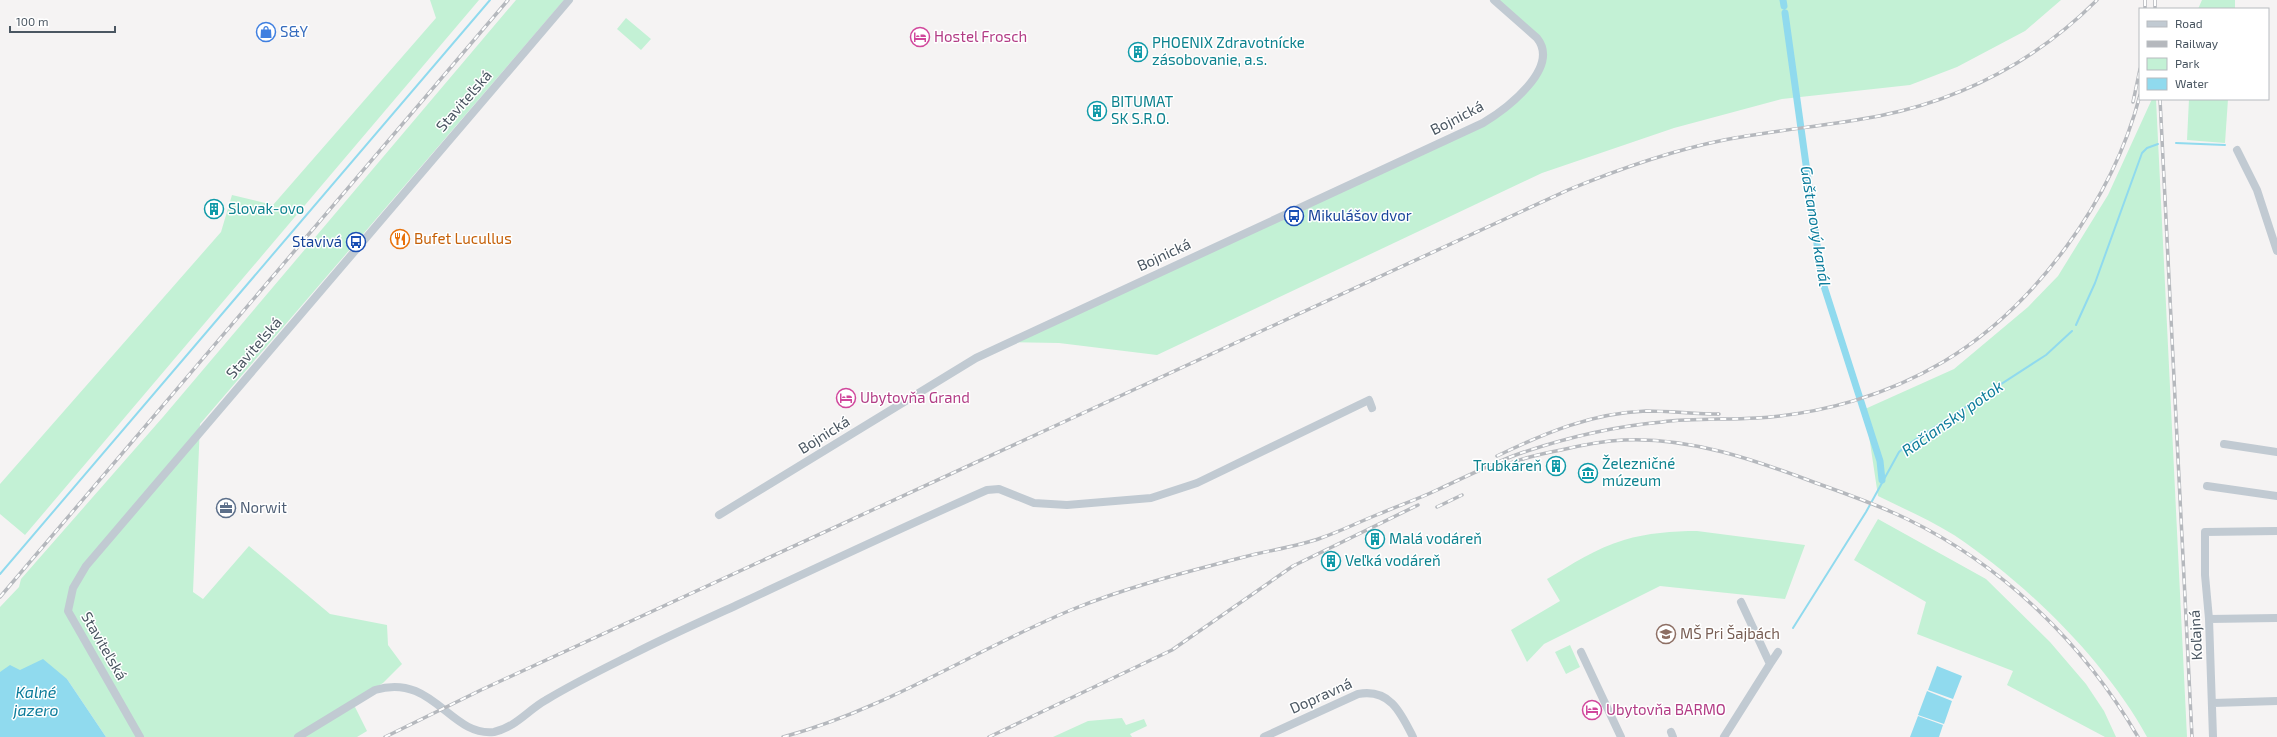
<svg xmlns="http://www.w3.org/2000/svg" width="2277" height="737" viewBox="0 0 2277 737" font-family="'Exo 2',sans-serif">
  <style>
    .green { fill: #c3f1d5 }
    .water { fill: #90daee }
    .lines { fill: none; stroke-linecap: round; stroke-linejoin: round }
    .stream { stroke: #90daee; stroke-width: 2 }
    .canal { stroke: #90daee; stroke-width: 7 }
    .minor { stroke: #c1cad2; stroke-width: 8 }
    .rail-casing { stroke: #b5b8bd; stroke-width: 3.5 }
    .rail { stroke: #fff; stroke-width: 2; stroke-dasharray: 6; stroke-linecap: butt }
    .labels { text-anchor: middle; stroke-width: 3; stroke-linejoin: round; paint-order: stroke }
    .shop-label { font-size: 15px; fill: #366cbe; stroke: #fff; text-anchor: start }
    .hotel-label { font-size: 15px; fill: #b23c85; stroke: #fff; text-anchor: start }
    .culture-label { font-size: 15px; fill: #0d838f; stroke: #fff; text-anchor: start }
    .street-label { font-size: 15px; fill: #4a5661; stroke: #fff }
    .transit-label { font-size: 15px; fill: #164399; stroke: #fff; text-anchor: start }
    .food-label { font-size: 15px; fill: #c56008; stroke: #fff; text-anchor: start }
    .service-label { font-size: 15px; fill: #4e5e75; stroke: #fff; text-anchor: start }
    .education-label { font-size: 15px; fill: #785e54; stroke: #fff; text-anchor: start }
    .water-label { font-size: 16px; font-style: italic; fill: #0c7c9b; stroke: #fff }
  </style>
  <rect width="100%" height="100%" fill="#f5f3f3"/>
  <path class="green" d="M430 0H479L25 535 0 514V484L221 232 232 195 273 205 436 18Z
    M516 0H564L200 424 193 592 203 599 249 546 330 614 387 625 388 645 402 664 383 683 352 701 367 731 357 737H106L67 679 20 670 0 672V607L19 587 21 579 163 417Z
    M1496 0H2061L2025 31 1957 67 1910 85 1782 99 1674 128 1542 173 1157 355 1059 343 1004 342 1498 116 1544 64 1539 38Z
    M2202 0H2235V9H2198Z
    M626 18 651 39 641 50 617 29Z
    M2152 99H2156L2187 737H2147C2105 660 2026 583 1954 535 1930 520 1904 509 1878 496L1865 409 1954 369 2028 307 2058 276 2108 195Z
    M2189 99H2228L2225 143 2187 140Z
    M1878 519 1986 579 2050 642 2086 684 2104 711 2116 737H2105L2007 685 2013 671 1917 634 1926 602 1854 560Z
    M1697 531 1805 545 1785 599 1660 586 1544 644 1527 662 1511 630 1560 601 1547 579C1571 565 1596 548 1624 540 1647 533 1673 531 1697 531Z
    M1570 645 1580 667 1566 674 1555 652Z
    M1122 718 1126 725 1144 719 1147 726 1130 734 1132 737H1053L1088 721Z"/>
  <path class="water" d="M43 659 67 679 106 737H0V672L10 665 20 670Z
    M1937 666 1962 676 1953 699 1928 690Z
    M1927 691 1952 701 1944 724 1918 715Z
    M1918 716 1943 725 1939 737H1910Z"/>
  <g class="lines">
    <path class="stream" d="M2176 143 2225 145
      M2076 325 2095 283 2142 153 2147 148 2158 144
      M0 574 490 0
      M1793 628 1866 512 1899 452 1907 445 2046 355 2072 331"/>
    <path class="canal" d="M1783 0 1784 6
      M1785 13 1822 280 1880 461 1882 480"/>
    <path class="minor" d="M2237 150 2257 190 2277 251
      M2224 444 2277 452
      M2207 486 2277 496
      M719 515 976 358 1483 123C1506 109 1561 68 1537 38L1494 0
      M2209 619 2277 618
      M1581 652 1621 737
      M1770 664 1778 652
      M2213 703 2277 701
      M1671 732 1673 737
      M140 737 68 611 73 588 86 566 569 0
      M298 737 375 690C433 672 450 737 494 732 516 727 528 710 546 700 574 683 603 669 631 655 666 637 702 621 737 605 820 566 903 527 987 490L999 489 1034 503 1067 505 1151 498 1197 483 1369 400 1372 408
      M1264 737 1358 694C1390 688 1401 713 1413 737
      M1724 737 1770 664 1741 602
      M2213 737 2209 619 2205 575V532L2277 531"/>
    <defs>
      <path id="rail" d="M2145 0V9
        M2155 0V9
        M2160 99 2192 737
        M2133 102 2140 69
        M1497 456C1545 433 1592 413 1646 411 1670 411 1695 414 1719 414
        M1500 467C1519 459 1540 454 1561 450 1582 445 1602 441 1624 440 1690 437 1755 460 1816 483 1847 494 1878 505 1907 519 2004 566 2084 644 2138 737
        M1437 507 1462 495
        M0 597 508 0
        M385 737 481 690 1568 190C1619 169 1670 151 1724 140 1775 130 1827 126 1879 116 1962 99 2037 60 2097 0
        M783 737C884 710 975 650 1071 610 1127 587 1186 572 1244 557 1270 550 1296 547 1321 538 1341 531 1359 522 1379 514 1398 506 1418 499 1437 490 1466 477 1494 462 1524 452 1566 438 1617 426 1662 422 1693 418 1725 420 1757 418 1822 414 1887 395 1943 362 2036 307 2113 199 2140 95
        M989 737 1172 650 1293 566 1418 505"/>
    </defs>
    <use href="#rail" class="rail-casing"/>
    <use href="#rail" class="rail"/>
  </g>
  <defs>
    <symbol id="shop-ring" viewBox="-11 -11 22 22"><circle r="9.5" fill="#fff" stroke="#3f7fe0" stroke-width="1.5"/><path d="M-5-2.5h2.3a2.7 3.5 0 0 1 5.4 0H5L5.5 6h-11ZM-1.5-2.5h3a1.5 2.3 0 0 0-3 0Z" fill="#3f7fe0"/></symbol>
    <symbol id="hotel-ring" viewBox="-11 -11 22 22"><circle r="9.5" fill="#fff" stroke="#d1479c" stroke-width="1.5"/><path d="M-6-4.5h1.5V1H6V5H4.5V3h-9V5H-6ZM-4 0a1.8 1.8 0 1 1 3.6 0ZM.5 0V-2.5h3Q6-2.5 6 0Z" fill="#d1479c"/></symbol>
    <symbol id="building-ring" viewBox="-11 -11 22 22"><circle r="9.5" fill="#fff" stroke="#0f9aa8" stroke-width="1.5"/><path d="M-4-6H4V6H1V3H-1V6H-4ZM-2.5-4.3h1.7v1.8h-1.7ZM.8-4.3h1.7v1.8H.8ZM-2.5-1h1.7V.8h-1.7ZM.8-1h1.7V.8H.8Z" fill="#0f9aa8"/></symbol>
    <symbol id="bus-ring" viewBox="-11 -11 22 22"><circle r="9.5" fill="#fff" stroke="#1a4fb4" stroke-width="1.5"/><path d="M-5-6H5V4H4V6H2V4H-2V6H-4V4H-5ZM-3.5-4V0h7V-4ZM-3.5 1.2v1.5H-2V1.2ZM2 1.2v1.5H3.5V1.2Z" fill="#1a4fb4"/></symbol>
    <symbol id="restaurant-ring" viewBox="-11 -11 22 22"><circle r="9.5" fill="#fff" stroke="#e8710a" stroke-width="1.5"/><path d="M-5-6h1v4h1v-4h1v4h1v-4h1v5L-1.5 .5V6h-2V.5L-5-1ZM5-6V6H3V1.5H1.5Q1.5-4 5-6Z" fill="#e8710a"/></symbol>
    <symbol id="museum-ring" viewBox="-11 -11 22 22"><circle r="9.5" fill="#fff" stroke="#0f9aa8" stroke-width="1.5"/><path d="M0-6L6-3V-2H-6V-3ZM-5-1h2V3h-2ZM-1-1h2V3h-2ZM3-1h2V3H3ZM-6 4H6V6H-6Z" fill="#0f9aa8"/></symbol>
    <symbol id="office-ring" viewBox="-11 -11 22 22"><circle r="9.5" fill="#fff" stroke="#5c6f8a" stroke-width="1.5"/><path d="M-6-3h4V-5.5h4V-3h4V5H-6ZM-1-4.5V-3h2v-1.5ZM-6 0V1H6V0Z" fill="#5c6f8a"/></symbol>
    <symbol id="school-ring" viewBox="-11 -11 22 22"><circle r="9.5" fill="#fff" stroke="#8d6e63" stroke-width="1.5"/><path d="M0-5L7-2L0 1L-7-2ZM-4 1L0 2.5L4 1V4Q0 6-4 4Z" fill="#8d6e63"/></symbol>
  </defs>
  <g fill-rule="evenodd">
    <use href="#shop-ring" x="255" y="21" width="22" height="22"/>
    <use href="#hotel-ring" x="909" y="26" width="22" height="22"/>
    <use href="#building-ring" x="1127" y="41" width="22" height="22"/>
    <use href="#building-ring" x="1086" y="100" width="22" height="22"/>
    <use href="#building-ring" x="203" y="198" width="22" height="22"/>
    <use href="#bus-ring" x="1283" y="205" width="22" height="22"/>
    <use href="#restaurant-ring" x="389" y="228" width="22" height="22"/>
    <use href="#bus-ring" x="345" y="231" width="22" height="22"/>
    <use href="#hotel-ring" x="835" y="387" width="22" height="22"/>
    <use href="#building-ring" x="1545" y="455" width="22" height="22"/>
    <use href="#museum-ring" x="1577" y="462" width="22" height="22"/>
    <use href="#office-ring" x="215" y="497" width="22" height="22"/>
    <use href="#building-ring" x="1364" y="528" width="22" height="22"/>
    <use href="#building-ring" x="1320" y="550" width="22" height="22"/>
    <use href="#school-ring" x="1655" y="623" width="22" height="22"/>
    <use href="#hotel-ring" x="1581" y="699" width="22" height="22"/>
  </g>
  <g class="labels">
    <g class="shop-label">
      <text x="280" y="37">S&amp;Y</text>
    </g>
    <g class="hotel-label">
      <text x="934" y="42">Hostel Frosch</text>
      <text x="860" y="403">Ubytovňa Grand</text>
      <text x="1606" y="715">Ubytovňa BARMO</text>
    </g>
    <g class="culture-label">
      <text x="1152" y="48">PHOENIX Zdravotnícke<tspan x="1152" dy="17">zásobovanie, a.s.</tspan></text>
      <text x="1111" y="107">BITUMAT<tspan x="1111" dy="17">SK S.R.O.</tspan></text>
      <text x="228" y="214">Slovak-ovo</text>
      <text x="1602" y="469">Železničné<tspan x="1602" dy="17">múzeum</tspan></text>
      <text x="1542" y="471" text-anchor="end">Trubkáreň</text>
      <text x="1389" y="544">Malá vodáreň</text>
      <text x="1345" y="566">Veľká vodáreň</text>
    </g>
    <g class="street-label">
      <text transform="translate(464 101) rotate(-49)" y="5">Staviteľská</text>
      <text transform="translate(1457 118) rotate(-27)" y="5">Bojnická</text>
      <text transform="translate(1164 255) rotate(-25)" y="5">Bojnická</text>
      <text transform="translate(254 348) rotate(-49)" y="5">Staviteľská</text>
      <text transform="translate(824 435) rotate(-32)" y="5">Bojnická</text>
      <text transform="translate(2196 635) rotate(-93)" y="5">Koľajná</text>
      <text transform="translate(104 646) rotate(60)" y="5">Staviteľská</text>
      <text transform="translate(1321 696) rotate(-24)" y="5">Dopravná</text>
    </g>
    <g class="transit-label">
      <text x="1308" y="221">Mikulášov dvor</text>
      <text x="342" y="247" text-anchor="end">Stavivá</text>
    </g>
    <g class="food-label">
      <text x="414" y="244">Bufet Lucullus</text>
    </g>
    <g class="service-label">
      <text x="240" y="513">Norwit</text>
    </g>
    <g class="education-label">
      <text x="1680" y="639">MŠ Pri Šajbách</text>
    </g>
    <g class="water-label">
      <text transform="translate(1816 226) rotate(81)" y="6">Gaštanový kanál</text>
      <text transform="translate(1952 418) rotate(-35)" y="6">Račiansky potok</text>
      <text x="36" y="698">Kalné<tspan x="36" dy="18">jazero</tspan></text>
    </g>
  </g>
  <rect x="2139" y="8" width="130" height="92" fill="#ffffff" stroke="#b7bbc0"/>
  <rect x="2147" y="21" width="20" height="6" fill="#c1cad2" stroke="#b7bbc0"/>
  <text x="2175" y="28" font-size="12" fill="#4a5661">Road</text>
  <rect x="2147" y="41" width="20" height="6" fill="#b5b8bd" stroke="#b7bbc0"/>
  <text x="2175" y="48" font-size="12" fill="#4a5661">Railway</text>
  <rect x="2147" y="58" width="20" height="12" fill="#c3f1d5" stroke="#b7bbc0"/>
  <text x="2175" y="68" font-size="12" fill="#4a5661">Park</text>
  <rect x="2147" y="78" width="20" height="12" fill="#90daee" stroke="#b7bbc0"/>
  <text x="2175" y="88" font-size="12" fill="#4a5661">Water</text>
  <path d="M10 26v6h105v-6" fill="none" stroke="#4a5661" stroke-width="2"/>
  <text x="16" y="26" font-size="12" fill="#4a5661" stroke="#ffffff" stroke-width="3" paint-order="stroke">100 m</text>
</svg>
